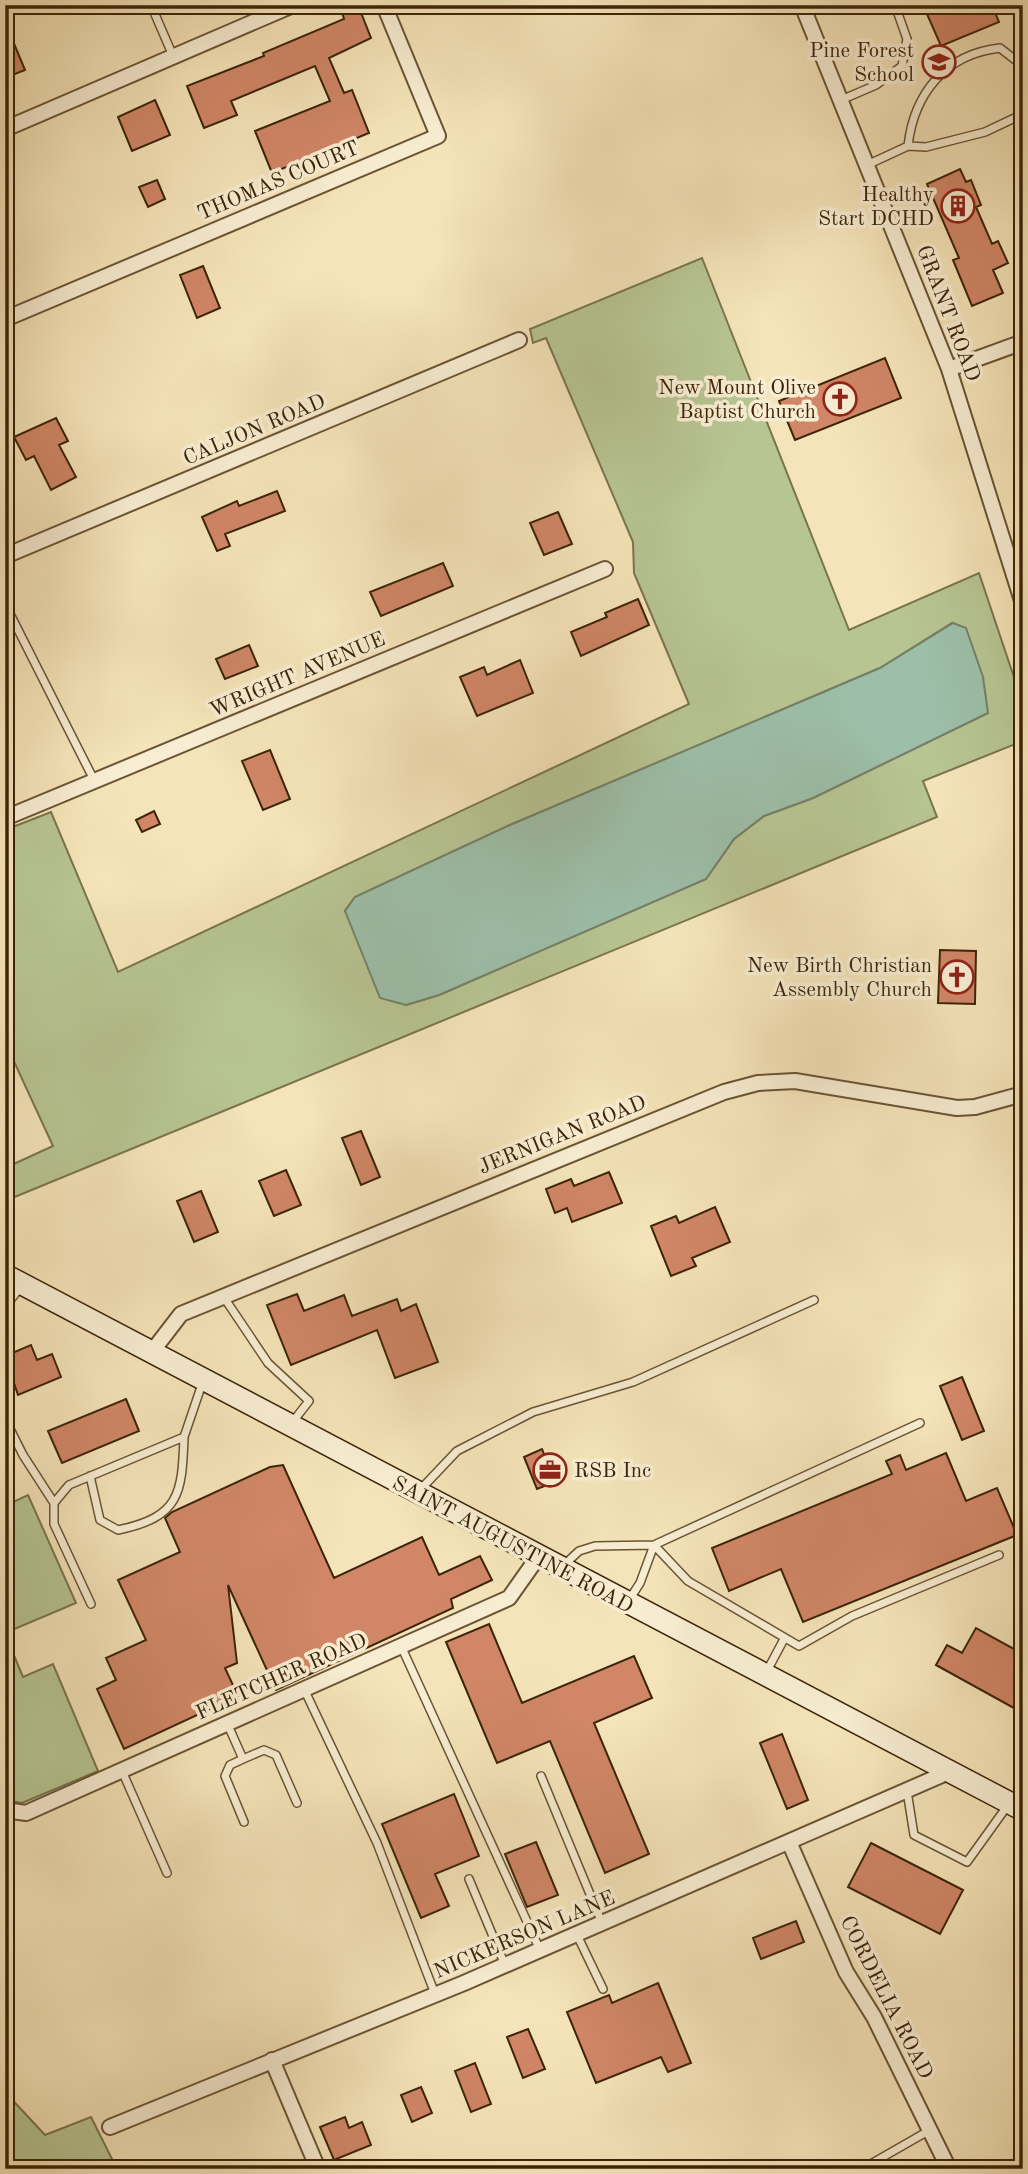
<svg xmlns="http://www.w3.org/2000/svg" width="1028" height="2174" viewBox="0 0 1028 2174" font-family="'Old Standard TT',serif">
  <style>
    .green { fill: #b7c593; stroke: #7a744e; stroke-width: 2; fill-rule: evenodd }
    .water { fill: #9dbfa9; stroke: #768169; stroke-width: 2 }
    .building { fill: #d08667; stroke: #3c2408; stroke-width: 2 }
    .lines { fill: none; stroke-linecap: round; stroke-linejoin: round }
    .service-casing { stroke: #6a5434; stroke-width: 10 }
    .minor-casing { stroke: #6a5434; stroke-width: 18 }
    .secondary-casing { stroke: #3c2408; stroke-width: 24 }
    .service { stroke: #f8edd2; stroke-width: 7 }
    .minor { stroke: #f8edd2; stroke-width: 14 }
    .secondary { stroke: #f8edd2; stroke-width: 21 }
    .labels { text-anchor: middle; stroke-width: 7; stroke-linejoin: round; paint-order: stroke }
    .poi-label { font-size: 21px; fill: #3c2408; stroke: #f8edd2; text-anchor: end }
    .street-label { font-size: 21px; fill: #3c2408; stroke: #f8edd2 }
  </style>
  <rect width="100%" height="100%" fill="#f5e4b9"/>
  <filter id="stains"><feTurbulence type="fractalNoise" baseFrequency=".00286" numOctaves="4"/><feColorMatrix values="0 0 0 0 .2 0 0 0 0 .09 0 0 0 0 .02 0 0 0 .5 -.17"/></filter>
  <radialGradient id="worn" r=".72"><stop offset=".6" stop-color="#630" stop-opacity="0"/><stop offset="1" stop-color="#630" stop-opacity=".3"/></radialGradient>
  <path class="green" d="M702 258 849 630 979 573 1023 704V741L923 781 937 817 5 1201V1168L53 1146 5 1042V830L51 812 118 972 689 704 634 573 633 542 546 338 533 343 530 329ZM952 623 988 713 813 798 764 816 734 839 706 879 439 995 406 1005 345 911 355 897 510 825 880 668Z
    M28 1495 76 1603 5 1633V1497L9 1504Z
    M5 1634 23 1677 53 1664 98 1771 22 1803 5 1800Z
    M5 2092 45 2135 91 2117 117 2169H5Z"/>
  <path class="water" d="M953 623 966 628 983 677 988 713 813 798 764 816 734 839 706 879 439 995 406 1005 380 998 345 911 355 897 510 825 880 668Z"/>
  <path class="building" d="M349 5H358L371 38 329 58 344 93 352 90 369 133 272 173 255 131 330 101 315 66 231 101 237 115 204 128 187 86 264 56 263 53 344 19 341 9Z
    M923 5H992L999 22 941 46Z
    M5 22 25 70 5 78Z
    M155 100 170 135 132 151 118 117Z
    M960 169 966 182 971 180 981 205 976 207 992 244 998 241 1008 263 993 270 1003 293 972 306 953 260 959 258 927 184Z
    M157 180 165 199 148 207 139 187Z
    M203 266 220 308 197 318 180 275Z
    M885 358 901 398 795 440 779 401Z
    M56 418 68 441 59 445 76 477 51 490 34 456 26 460 14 437Z
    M277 491 285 511 225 534 230 546 217 551 202 517 237 501 239 506Z
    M558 512 572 544 544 555 530 523Z
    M443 563 453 586 381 616 370 592Z
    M638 599 649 625 581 656 571 632 607 617 605 613Z
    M249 645 258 666 225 679 216 659Z
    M520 660 533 693 477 716 460 677 484 667 487 675Z
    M270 750 290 799 263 810 242 761Z
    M154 811 160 824 142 832 136 820Z
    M940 950 976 951 975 1004 938 1003Z
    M361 1131 380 1177 361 1185 342 1138Z
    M286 1170 301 1205 274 1216 259 1181Z
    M609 1172 622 1203 572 1222 567 1208 555 1213 546 1189 571 1179 574 1186Z
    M201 1191 218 1232 194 1242 177 1201Z
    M715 1207 730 1242 692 1258 696 1266 671 1276 651 1226 676 1216 679 1223Z
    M297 1294 304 1311 344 1295 352 1316 397 1299 401 1311 416 1304 438 1362 395 1378 377 1330 291 1365 267 1305Z
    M31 1345 37 1360 52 1354 61 1377 18 1395 5 1356Z
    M962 1377 984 1431 962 1440 940 1386Z
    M126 1399 139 1431 62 1463 48 1431Z
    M542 1449 555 1482 537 1489 524 1457Z
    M946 1453 966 1501 997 1488 1017 1535 803 1622 781 1569 729 1591 712 1548 892 1474 886 1461 900 1455 906 1470Z
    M283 1465 334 1578 422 1537 439 1575 480 1556 492 1580 451 1599 453 1608 276 1690 228 1585 237 1663 225 1668 238 1696 124 1749 97 1689 116 1680 106 1658 146 1640 118 1580 180 1552 165 1518 172 1512 270 1467Z
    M489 1624 522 1703 634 1656 652 1698 594 1723 649 1854 605 1873 550 1741 497 1763 446 1642Z
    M976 1628 1023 1654V1713L936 1665 947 1645 962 1653Z
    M782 1734 808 1800 787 1809 760 1743Z
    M454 1794 479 1856 435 1874 449 1906 421 1918 382 1824Z
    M536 1842 558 1895 527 1907 505 1854Z
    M871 1843 963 1890 940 1934 848 1887Z
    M796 1921 804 1942 761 1959 753 1938Z
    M658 1983 691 2063 668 2072 661 2057 596 2083 567 2012 609 1995 612 2003Z
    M528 2029 545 2069 523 2078 507 2037Z
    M475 2063 491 2104 471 2112 455 2071Z
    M421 2087 432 2113 412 2122 401 2095Z
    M345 2117 349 2128 362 2122 371 2145 334 2160 320 2127Z"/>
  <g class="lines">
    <defs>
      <path id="service" d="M151 5 173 56
        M841 100 876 85 902 66 907 39 895 5
        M908 146C914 93 946 54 1000 48L1023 66
        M867 165 908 146 926 147 985 132 1023 114
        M5 604 94 780
        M223 1296 268 1363 309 1401 291 1424
        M5 1307 22 1285
        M5 1419 23 1455 54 1503
        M90 1476 100 1520 118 1530C180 1517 182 1494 184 1437
        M420 1490 457 1451 533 1412 633 1382 814 1300
        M563 1566 579 1551 595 1546 654 1545 920 1423
        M629 1600 640 1583 654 1545 688 1581 799 1646 852 1616 999 1555
        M91 1604 54 1524V1503L69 1485 184 1437 203 1381
        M401 1646 540 1950
        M767 1671 784 1639
        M304 1689 377 1843 435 1994
        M227 1723 243 1759 264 1750 276 1755 297 1803
        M243 1759 230 1765 225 1776 244 1822
        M122 1771 167 1873
        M541 1776 602 1923
        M907 1791 914 1835 967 1862 1008 1805
        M469 1879 505 1965
        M577 1935 603 1989
        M862 2169 930 2130"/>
      <path id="minor" d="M802 5 949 369 1023 604
        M5 129 293 5
        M5 319 438 136 384 5
        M949 369 1023 342
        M5 556 519 340
        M5 818 605 569
        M151 1353 181 1314 724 1092 758 1083 795 1081 957 1108 975 1107 1023 1094
        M5 1810 26 1813 509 1598 538 1557
        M790 1844 846 1972 874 2017 949 2169
        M272 2060 318 2169
        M110 2127 464 1983 951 1771"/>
      <path id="secondary" d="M5 1275 1023 1810"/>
    </defs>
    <use href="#service" class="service-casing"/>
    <use href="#minor" class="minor-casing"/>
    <use href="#secondary" class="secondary-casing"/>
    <use href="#service" class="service"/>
    <use href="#minor" class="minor"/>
    <use href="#secondary" class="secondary"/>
  </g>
  <defs>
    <symbol id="school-ring" viewBox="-11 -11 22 22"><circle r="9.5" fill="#f8edd2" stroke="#8f2418" stroke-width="1.5"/><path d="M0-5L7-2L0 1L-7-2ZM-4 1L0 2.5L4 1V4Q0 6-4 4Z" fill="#8f2418"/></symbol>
    <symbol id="building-ring" viewBox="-11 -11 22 22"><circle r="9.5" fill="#f8edd2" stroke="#8f2418" stroke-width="1.5"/><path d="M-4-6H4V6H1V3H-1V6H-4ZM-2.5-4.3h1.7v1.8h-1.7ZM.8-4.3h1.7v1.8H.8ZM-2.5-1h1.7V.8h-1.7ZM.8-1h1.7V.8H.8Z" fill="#8f2418"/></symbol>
    <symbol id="church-ring" viewBox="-11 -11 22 22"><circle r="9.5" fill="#f8edd2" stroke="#8f2418" stroke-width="1.5"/><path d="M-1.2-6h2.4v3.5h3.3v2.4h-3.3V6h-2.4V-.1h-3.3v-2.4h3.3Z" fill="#8f2418"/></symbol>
    <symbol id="office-ring" viewBox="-11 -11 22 22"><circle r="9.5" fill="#f8edd2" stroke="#8f2418" stroke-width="1.5"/><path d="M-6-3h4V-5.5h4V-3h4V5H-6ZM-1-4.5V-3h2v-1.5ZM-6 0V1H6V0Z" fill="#8f2418"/></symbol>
  </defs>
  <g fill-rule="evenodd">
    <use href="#school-ring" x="920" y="43" width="38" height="38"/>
    <use href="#building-ring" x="939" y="187" width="38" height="38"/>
    <use href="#church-ring" x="821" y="380" width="38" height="38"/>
    <use href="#church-ring" x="938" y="958" width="38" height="38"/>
    <use href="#office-ring" x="531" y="1451" width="38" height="38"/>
  </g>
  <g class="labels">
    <g class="poi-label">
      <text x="914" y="57">Pine Forest<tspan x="914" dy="24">School</tspan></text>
      <text x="934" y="201">Healthy<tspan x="934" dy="24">Start DCHD</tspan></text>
      <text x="816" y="394">New Mount Olive<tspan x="816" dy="24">Baptist Church</tspan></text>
      <text x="932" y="972">New Birth Christian<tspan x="932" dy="24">Assembly Church</tspan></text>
      <text x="574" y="1477" text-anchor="start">RSB Inc</text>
    </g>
    <g class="street-label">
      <text transform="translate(278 180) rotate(-23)" y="7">THOMAS COURT</text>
      <text transform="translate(949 313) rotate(69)" y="7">GRANT ROAD</text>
      <text transform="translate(254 429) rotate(-23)" y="7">CALJON ROAD</text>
      <text transform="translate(297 674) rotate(-23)" y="7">WRIGHT AVENUE</text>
      <text transform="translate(562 1134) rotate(-22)" y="7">JERNIGAN ROAD</text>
      <text transform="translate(513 1544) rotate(28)" y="7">SAINT AUGUSTINE ROAD</text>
      <text transform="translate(281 1676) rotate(-24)" y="7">FLETCHER ROAD</text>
      <text transform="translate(524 1934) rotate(-23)" y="7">NICKERSON LANE</text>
      <text transform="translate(887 1997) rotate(63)" y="7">CORDELIA ROAD</text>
    </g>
  </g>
  <rect width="1028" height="2174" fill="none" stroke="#f5e4b9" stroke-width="28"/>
  <rect x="7" y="7" width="1014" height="2160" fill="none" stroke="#3c2408" stroke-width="3.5"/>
  <rect x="14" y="14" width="1000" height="2146" fill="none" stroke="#3c2408" stroke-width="2"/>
  <rect width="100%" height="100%" filter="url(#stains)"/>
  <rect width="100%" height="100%" fill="url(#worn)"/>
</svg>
